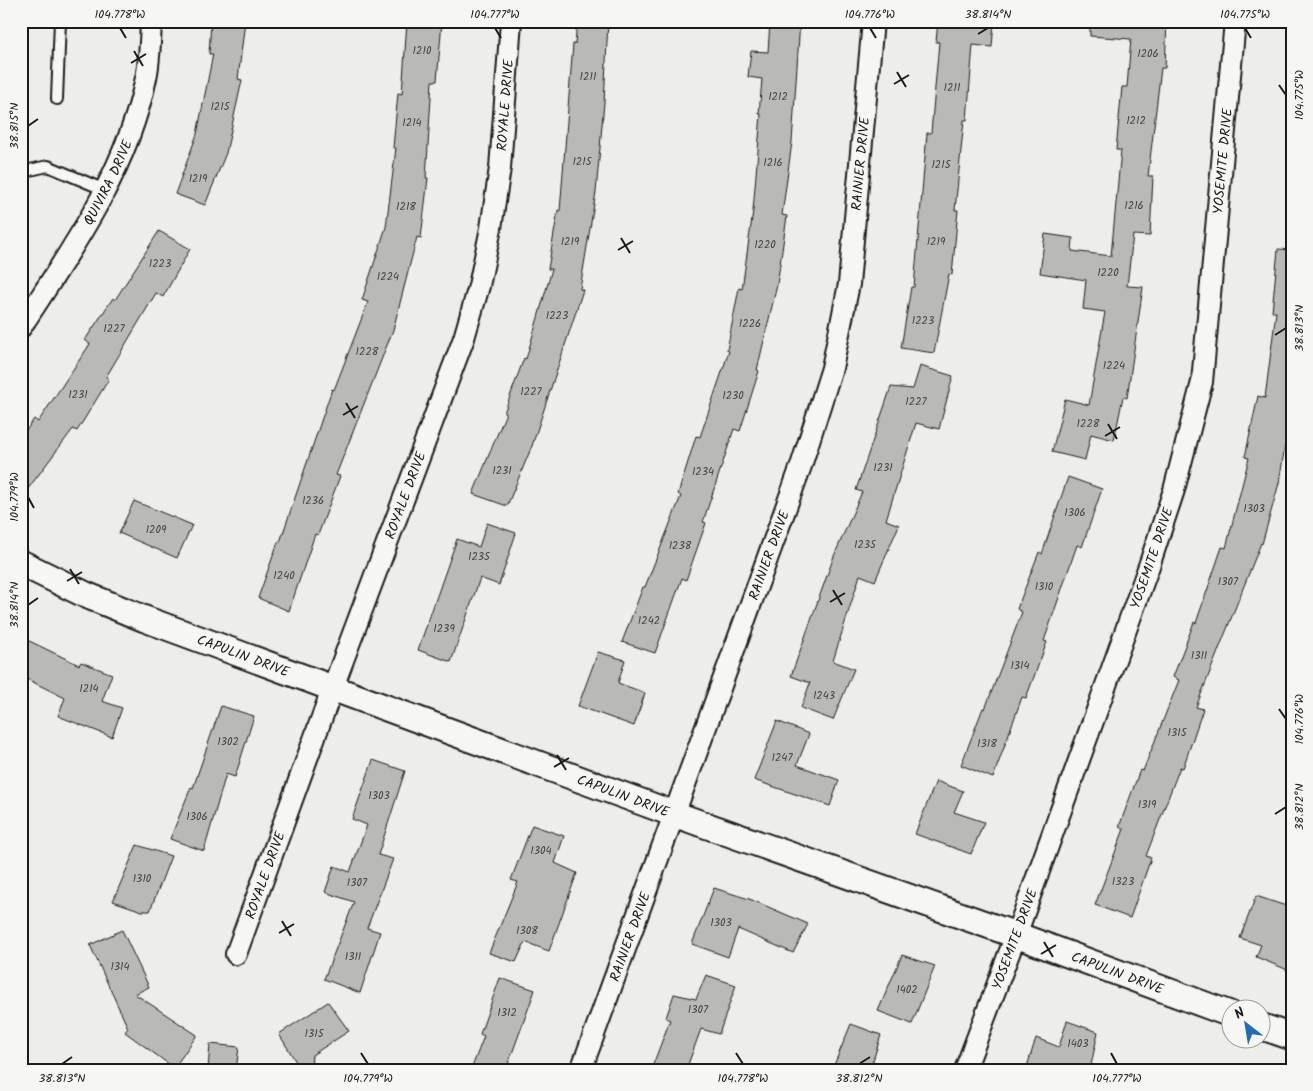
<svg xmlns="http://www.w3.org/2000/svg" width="1313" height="1091" viewBox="0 0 1313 1091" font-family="Kalam,sans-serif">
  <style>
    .building { fill: #b9b9b6; stroke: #1c1c1c }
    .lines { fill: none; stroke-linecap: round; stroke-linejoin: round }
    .service-casing { stroke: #1c1c1c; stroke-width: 14 }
    .minor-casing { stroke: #1c1c1c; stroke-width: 24 }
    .tertiary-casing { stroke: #1c1c1c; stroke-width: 29 }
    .service { stroke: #f6f6f2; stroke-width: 10 }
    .minor { stroke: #f6f6f2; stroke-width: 20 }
    .tertiary { stroke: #f6f6f2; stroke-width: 25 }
    .ticks { fill: none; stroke: #1c1c1c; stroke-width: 2 }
    .labels { text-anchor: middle; stroke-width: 4; stroke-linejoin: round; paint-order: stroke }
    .number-label { font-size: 11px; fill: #434342 }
    .street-label { font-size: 14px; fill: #1c1c1c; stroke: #f6f6f2 }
    .neatline { fill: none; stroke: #1c1c1c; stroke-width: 2 }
    .ticks-label { font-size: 12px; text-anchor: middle; fill: #1c1c1c }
  </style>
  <rect width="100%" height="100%" fill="#edede9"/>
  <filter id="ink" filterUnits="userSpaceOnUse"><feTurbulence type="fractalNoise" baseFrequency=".02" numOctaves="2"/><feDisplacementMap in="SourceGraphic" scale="10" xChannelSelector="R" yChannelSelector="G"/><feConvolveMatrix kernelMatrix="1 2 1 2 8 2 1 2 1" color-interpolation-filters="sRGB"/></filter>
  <g filter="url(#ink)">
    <path class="building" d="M211 21H245L238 79 242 80 226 153 205 205 175 194 197 134 213 54H209Z
      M407 21H442L437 81H432L426 178H428L421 238 417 237 393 330 336 475 340 476 318 535 315 534 289 611 258 598 278 542H280L332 389 334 390 368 302 362 300 386 227 396 148H393L398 93 402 94Z
      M577 21H608L604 103 596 192 580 289 583 290 532 446 507 506 473 494 506 413H504L524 358 526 359 552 269H548L558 210 560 211 573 44H575Z
      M770 21H800L792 142 782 215 787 216 777 285 757 370 759 371 740 431 734 429 703 522 706 523 686 580 682 578 655 653 622 642 643 587H645L681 496 678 494 696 436 700 437 729 351 727 350 739 288 742 289 753 211 761 114H759L762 79 748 77 751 51 768 52Z
      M938 21H994L992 47 973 45 967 120H964L955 210H958L952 275 949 274 934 353 901 348 911 287H914L927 133H931L939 42H936Z
      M1090 21H1167L1165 68H1161L1148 176H1153L1150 236 1133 235 1127 286 1143 287 1127 398 1123 397 1114 440 1091 434 1085 460 1052 452 1065 399 1089 405 1105 312 1083 309 1086 280 1040 273 1045 234 1073 238 1072 251 1111 256 1121 150H1116L1122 87H1127L1131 39 1090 36Z
      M159 231 190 249 163 297 156 293 106 377 109 379 77 431 73 429 21 498V438L34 419 38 422 90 344 85 340 113 298 115 300Z
      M1278 249 1292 250V402L1279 483 1262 544 1261 543 1196 707 1203 709 1183 768 1180 767 1146 856 1151 858 1130 918 1095 905 1124 829 1119 827 1140 770 1143 771 1179 680 1173 677 1194 622 1196 623 1222 547 1226 548 1249 458 1245 457 1258 396 1265 398 1276 312H1272Z
      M920 366 953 376 939 429 916 423 886 520 899 525 875 581 860 575 833 661 854 669 833 720 801 708 810 683 791 676 834 556 862 492 856 490 891 387 913 389Z
      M1068 477 1102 489 1082 547 1077 545 1044 641 1047 642 1026 698 1022 697 993 778 961 765 983 708 985 709 1022 612 1017 609 1039 552 1042 554Z
      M134 501 192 525 177 558 119 533Z
      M487 523 516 533 499 585 480 578 451 662 418 650 457 539 479 547Z
      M21 637 79 665 81 662 112 674 102 701 122 708 112 737 58 716 65 698 21 676Z
      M598 652 625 660 618 683 645 693 634 726 578 706Z
      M221 706 254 716 235 777 226 774 204 851 170 839 191 787 193 788Z
      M777 721 809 734 797 765 839 780 830 806 754 780Z
      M373 760 405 771 378 855 393 859 367 928 380 932 360 993 324 979 354 902 325 892 334 866 350 872 367 825 352 819Z
      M936 781 963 791 954 812 984 822 971 854 915 834Z
      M532 825 564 836 555 863 577 873 549 951 525 942 516 962 489 953 518 882 511 880Z
      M137 845 171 856 150 911H142L113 901Z
      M714 888 752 900 808 924 793 953 738 929 728 957 692 944Z
      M1256 896 1292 908V959L1288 970 1256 957 1261 945 1240 938Z
      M122 930 149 987 135 994 197 1035 174 1068 125 1032 128 1028 90 945Z
      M902 955 935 966 912 1024 878 1011Z
      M706 975 736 985 719 1034 701 1029 686 1070H651L670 1020 666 1018 674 994 696 999Z
      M500 978 535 990 506 1070H471L484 1036 480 1034Z
      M328 1002 349 1031 312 1055 311 1070H301L279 1034Z
      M1067 1021 1098 1032 1090 1070H1026L1036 1038 1059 1047Z
      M851 1024 881 1035 870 1070H832Z
      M210 1044 239 1047 236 1070H208Z"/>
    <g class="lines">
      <defs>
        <path id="service" d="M57 99 60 21
          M21 176 30 170 48 166 105 190"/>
        <g id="minor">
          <path id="s1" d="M21 327C72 249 127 171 146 78 150 60 150 40 151 21"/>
          <path id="s2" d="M236 954 333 687 464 338 479 286 491 228 500 168 511 21"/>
          <path id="s3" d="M581 1070 801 466 832 368 849 284 873 21"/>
          <path id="s4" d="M965 1070 1016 935 1150 563 1174 490 1202 382 1235 21"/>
        </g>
        <g id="tertiary">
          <path id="s5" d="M21 563 86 595 145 619 674 814 1016 935 1230 1014"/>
          <path d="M1260 1026 1292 1037"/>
        </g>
      </defs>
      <use href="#service" class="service-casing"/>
      <use href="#minor" class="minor-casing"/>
      <use href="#tertiary" class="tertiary-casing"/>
      <use href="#service" class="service"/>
      <use href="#minor" class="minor"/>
      <use href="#tertiary" class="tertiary"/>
    </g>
  </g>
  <path class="ticks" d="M120 28 126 38M495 28 501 38M870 28 876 38M1245 28 1251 38M978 34 988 28M134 51 143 66M131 63 146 54M897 72 906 87M894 84 909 75M1279 85 1286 95M28 126 38 119M621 238 630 253M618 250 633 241M1275 335 1286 328M346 403 355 418M343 415 358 406M1108 424 1117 439M1105 436 1120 427M28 497 34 508M70 569 79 584M67 581 82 572M833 590 842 605M830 602 845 593M28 605 38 598M1279 709 1286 719M557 755 566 770M554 767 569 758M1275 814 1286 807M282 921 291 936M279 933 294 924M1044 942 1053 957M1041 954 1056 945M361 1053 368 1064M736 1053 743 1064M1111 1053 1117 1064M62 1064 72 1057M859 1064 870 1057"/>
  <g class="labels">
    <g class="number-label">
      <text x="422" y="54">1210</text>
      <text x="1148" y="57">1206</text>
      <text x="588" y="80">1211</text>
      <text x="952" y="91">1211</text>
      <text x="778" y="100">1212</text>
      <text x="220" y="110">1215</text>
      <text x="1136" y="124">1212</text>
      <text x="412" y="126">1214</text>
      <text x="582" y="165">1215</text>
      <text x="773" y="166">1216</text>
      <text x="941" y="168">1215</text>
      <text x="198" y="182">1219</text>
      <text x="1134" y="209">1216</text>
      <text x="406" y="210">1218</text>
      <text x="570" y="245">1219</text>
      <text x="936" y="245">1219</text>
      <text x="765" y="248">1220</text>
      <text x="160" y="267">1223</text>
      <text x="1108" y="276">1220</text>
      <text x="388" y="280">1224</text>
      <text x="557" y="319">1223</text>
      <text x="923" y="324">1223</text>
      <text x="750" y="327">1226</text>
      <text x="114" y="332">1227</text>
      <text x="367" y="355">1228</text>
      <text x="1114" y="369">1224</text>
      <text x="531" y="395">1227</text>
      <text x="78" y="398">1231</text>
      <text x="733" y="399">1230</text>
      <text x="916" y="405">1227</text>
      <text x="1088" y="427">1228</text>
      <text x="883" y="471">1231</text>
      <text x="502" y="474">1231</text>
      <text x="703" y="475">1234</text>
      <text x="313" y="504">1236</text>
      <text x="1254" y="512">1303</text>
      <text x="1075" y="516">1306</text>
      <text x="156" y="533">1209</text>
      <text x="865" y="548">1235</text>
      <text x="680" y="549">1238</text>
      <text x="479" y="560">1235</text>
      <text x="284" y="579">1240</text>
      <text x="1228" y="585">1307</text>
      <text x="1044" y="590">1310</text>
      <text x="649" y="624">1242</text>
      <text x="444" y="632">1239</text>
      <text x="1199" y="659">1311</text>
      <text x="1020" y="669">1314</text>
      <text x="89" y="692">1214</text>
      <text x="824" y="699">1243</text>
      <text x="1177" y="736">1315</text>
      <text x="228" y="745">1302</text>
      <text x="987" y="747">1318</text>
      <text x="782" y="761">1247</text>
      <text x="379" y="799">1303</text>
      <text x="1147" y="808">1319</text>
      <text x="197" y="820">1306</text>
      <text x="541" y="854">1304</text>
      <text x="142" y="882">1310</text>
      <text x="1123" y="885">1323</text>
      <text x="357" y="886">1307</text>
      <text x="721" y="926">1303</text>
      <text x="527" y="934">1308</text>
      <text x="353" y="960">1311</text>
      <text x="120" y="970">1314</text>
      <text x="907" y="993">1402</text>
      <text x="698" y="1013">1307</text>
      <text x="507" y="1016">1312</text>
      <text x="314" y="1037">1315</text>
      <text x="1078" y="1047">1403</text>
    </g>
    <g class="street-label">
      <text dy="5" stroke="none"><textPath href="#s2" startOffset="894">ROYALE DRIVE</textPath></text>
      <text dy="5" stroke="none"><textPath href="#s4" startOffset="950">YOSEMITE DRIVE</textPath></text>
      <text dy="5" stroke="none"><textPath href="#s3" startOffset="952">RAINIER DRIVE</textPath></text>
      <text dy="5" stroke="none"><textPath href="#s1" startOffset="169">QUIVIRA DRIVE</textPath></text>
      <text dy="5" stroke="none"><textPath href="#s2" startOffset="489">ROYALE DRIVE</textPath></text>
      <text dy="5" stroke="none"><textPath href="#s3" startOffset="548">RAINIER DRIVE</textPath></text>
      <text dy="5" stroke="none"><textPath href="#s4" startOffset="545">YOSEMITE DRIVE</textPath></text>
      <text dy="5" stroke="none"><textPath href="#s5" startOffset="241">CAPULIN DRIVE</textPath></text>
      <text dy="5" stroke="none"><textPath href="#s5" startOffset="646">CAPULIN DRIVE</textPath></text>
      <text dy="5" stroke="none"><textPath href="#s2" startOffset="84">ROYALE DRIVE</textPath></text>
      <text dy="5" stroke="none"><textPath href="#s3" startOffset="142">RAINIER DRIVE</textPath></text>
      <text dy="5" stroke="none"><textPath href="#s4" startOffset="140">YOSEMITE DRIVE</textPath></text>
      <text dy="5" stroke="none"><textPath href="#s5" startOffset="1171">CAPULIN DRIVE</textPath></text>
    </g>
  </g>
  <rect width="1313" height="1091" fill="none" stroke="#f6f6f2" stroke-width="55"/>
  <g transform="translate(1246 1024) rotate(329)"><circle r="24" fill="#f6f6f2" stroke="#9f9f9c"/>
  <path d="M0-4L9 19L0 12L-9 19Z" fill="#1f6fb2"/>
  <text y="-8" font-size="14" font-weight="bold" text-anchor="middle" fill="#1c1c1c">N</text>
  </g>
  <rect x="28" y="28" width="1258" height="1036" class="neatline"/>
  <g class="ticks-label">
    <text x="120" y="18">104.778°W</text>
    <text x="495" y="18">104.777°W</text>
    <text x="870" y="18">104.776°W</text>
    <text x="988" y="18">38.814°N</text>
    <text x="1245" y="18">104.775°W</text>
    <text transform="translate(1299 95) rotate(-90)" y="4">104.775°W</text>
    <text transform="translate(14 126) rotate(-90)" y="4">38.815°N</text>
    <text transform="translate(1299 328) rotate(-90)" y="4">38.813°N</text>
    <text transform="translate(14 497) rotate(-90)" y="4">104.779°W</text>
    <text transform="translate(14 605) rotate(-90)" y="4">38.814°N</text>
    <text transform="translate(1299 719) rotate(-90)" y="4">104.776°W</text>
    <text transform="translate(1299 807) rotate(-90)" y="4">38.812°N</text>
    <text x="62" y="1082">38.813°N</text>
    <text x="368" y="1082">104.779°W</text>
    <text x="743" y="1082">104.778°W</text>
    <text x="859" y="1082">38.812°N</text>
    <text x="1117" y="1082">104.777°W</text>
  </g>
</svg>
